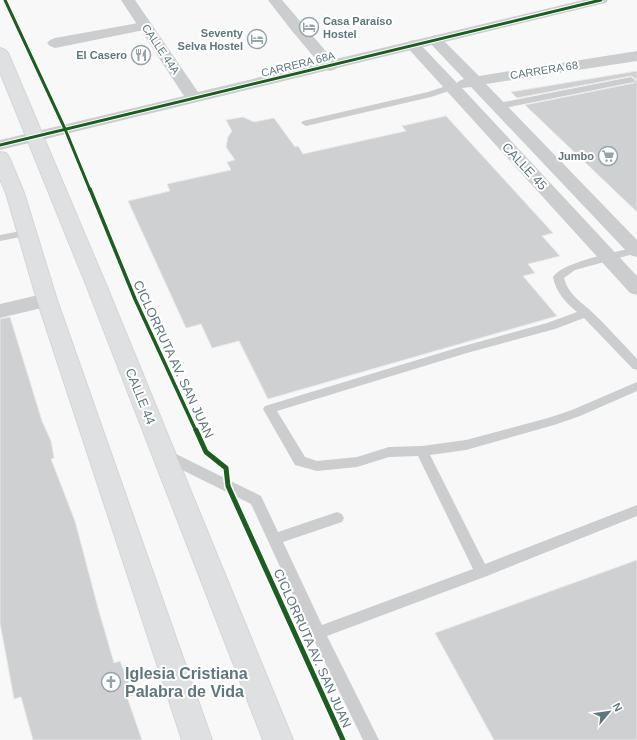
<svg xmlns="http://www.w3.org/2000/svg" width="637" height="740" viewBox="0 0 637 740" font-family="Arial,sans-serif">
  <style>
    .building { fill: #ced0d1; stroke: #e8e8e8 }
    .lines { fill: none; stroke-linecap: round; stroke-linejoin: round }
    .secondary-casing { stroke: #d4d5d6; stroke-width: 2 }
    .service { fill: #cbcdce; fill-rule: evenodd }
    .minor { fill: #cbcdce; fill-rule: evenodd }
    .tertiary { fill: #cbcdce; fill-rule: evenodd }
    .secondary { fill: #dfe0e1; fill-rule: evenodd }
    .cycleway-far2-casing { stroke: #fff; stroke-width: 5 }
    .cycleway-far1-casing { stroke: #fff; stroke-width: 6 }
    .cycleway-casing { stroke: #fff; stroke-width: 8 }
    .cycleway-far2 { stroke: #1b5e20; stroke-width: 3 }
    .cycleway-far1 { stroke: #1b5e20; stroke-width: 3.5 }
    .cycleway { stroke: #1b5e20; stroke-width: 5 }
    .labels { text-anchor: middle; stroke-width: 4; stroke-linejoin: round; paint-order: stroke }
    .far-poi-label { font-size: 11px; font-weight: bold; fill: #5e767d; stroke: #fff; text-anchor: end }
    .far-street-label { font-size: 11px; fill: #5e767d; stroke: #fff }
    .street-label { font-size: 13px; fill: #5e767d; stroke: #fff }
    .near-poi-label { font-size: 16px; font-weight: bold; fill: #5e767d; stroke: #fff; text-anchor: start }
  </style>
  <rect width="100%" height="100%" fill="#f8f8f8"/>
  <path class="building" d="M637 71V212L525 105 634 83 636 79 631 76 517 98 511 92Z
    M446 116 553 233 542 236 560 256 528 264 535 273 523 276 557 316 268 399 239 341 212 348 201 324 186 328 128 201 170 191 167 184 231 170 227 162 235 160 226 147 228 137 232 131 226 120 243 117 254 122 274 118 295 147 298 146 303 154 406 131 402 126Z
    M10 317 42 421 51 441 54 458 51 459 75 521 98 608 114 663 120 661 134 695 127 697 142 740H33L21 697 14 699 0 623V319Z
    M637 560V740H494L435 633Z"/>
  <g class="lines">
    <defs>
      <path id="secondary" d="M0 48 5 50 8 53 107 287 293 740H263L87 287 0 72Z
        M0 152 6 153 9 157 24 193 57 300 212 740H182L37 300 6 193 0 179Z"/>
    </defs>
    <use href="#secondary" class="secondary-casing"/>
    <path class="service" d="M631 77 635 80 634 82 499 109 495 106 499 103Z
      M452 84 455 85 456 87 455 89 431 97 306 126 301 123 303 121 428 92Z
      M26 230 31 233 30 235 0 241V235Z
      M636 247 637 253 575 270 564 278C568 294 580 301 591 311 607 326 622 343 637 359V370L633 369 584 318 555 329 467 353 277 411 305 457 317 461 357 457 389 447 422 446 466 440 548 418 572 410 637 382V391L580 416 554 425 466 450 430 455 485 564 637 505V516L487 576 327 636 379 740H363L313 638 251 504 160 459 159 455 160 451 165 450 170 451 261 496 278 532 337 512 342 514 344 518 342 522 283 542 322 625 473 569 418 456 389 457 357 467 317 471 295 465 263 409 265 406 460 347 547 323 577 312C565 302 556 292 553 277 562 262 617 252 636 247Z"/>
    <path class="minor" d="M268 0H282L336 63 338 66 336 69 330 71 324 69 292 31Z
      M144 22 149 23 151 26 149 29 55 48 50 46 47 43 50 40 55 38Z
      M435 35 440 37 479 76 637 51V61L486 84 637 240V257L630 255 471 87 462 88 637 276V295L630 293 405 45 408 42 413 40 418 42 457 83 459 81 464 79 427 40 430 37Z
      M47 293 54 295 57 300 54 305 0 318V304Z"/>
    <path class="tertiary" d="M121 0H135L198 92 583 0H608L606 3 601 4 0 150V140L184 96Z"/>
    <use href="#secondary" class="secondary"/>
    <defs>
      <path id="cycleway-far2" d="M5 0 65 129 90 190
        M0 145 601 0"/>
      <path id="cycleway-far1" d="M90 189 135 299 196 431"/>
      <path id="cycleway" d="M196 430 206 452 226 468 228 486 343 740"/>
    </defs>
    <use href="#cycleway-far2" class="cycleway-far2-casing"/>
    <use href="#cycleway-far1" class="cycleway-far1-casing"/>
    <use href="#cycleway" class="cycleway-casing"/>
    <use href="#cycleway-far2" class="cycleway-far2"/>
    <use href="#cycleway-far1" class="cycleway-far1"/>
    <use href="#cycleway" class="cycleway"/>
  </g>
  <defs>
    <symbol id="hotel-ring" viewBox="-11 -11 22 22"><circle r="9.5" fill="#fff" stroke="#94a4a8" stroke-width="1.5"/><path d="M-6-4.5h1.5V1H6V5H4.5V3h-9V5H-6ZM-4 0a1.8 1.8 0 1 1 3.6 0ZM.5 0V-2.5h3Q6-2.5 6 0Z" fill="#94a4a8"/></symbol>
    <symbol id="restaurant-ring" viewBox="-11 -11 22 22"><circle r="9.5" fill="#fff" stroke="#94a4a8" stroke-width="1.5"/><path d="M-5-6h1v4h1v-4h1v4h1v-4h1v5L-1.5 .5V6h-2V.5L-5-1ZM5-6V6H3V1.5H1.5Q1.5-4 5-6Z" fill="#94a4a8"/></symbol>
    <symbol id="supermarket-ring" viewBox="-11 -11 22 22"><circle r="9.5" fill="#fff" stroke="#94a4a8" stroke-width="1.5"/><path d="M-6-5.5h2.5l.6 2H6L4.5 2H-2.5L-4.4-4H-6ZM-1.5 3.2a1.3 1.3 0 1 0 .1 0ZM3 3.2a1.3 1.3 0 1 0 .1 0Z" fill="#94a4a8"/></symbol>
    <symbol id="church-ring" viewBox="-11 -11 22 22"><circle r="9.5" fill="#fff" stroke="#94a4a8" stroke-width="1.5"/><path d="M-1.2-6h2.4v3.5h3.3v2.4h-3.3V6h-2.4V-.1h-3.3v-2.4h3.3Z" fill="#94a4a8"/></symbol>
  </defs>
  <g fill-rule="evenodd">
    <use href="#hotel-ring" x="298" y="16" width="22" height="22"/>
    <use href="#hotel-ring" x="246" y="28" width="22" height="22"/>
    <use href="#restaurant-ring" x="130" y="44" width="22" height="22"/>
    <use href="#supermarket-ring" x="597" y="145" width="22" height="22"/>
    <use href="#church-ring" x="100" y="671" width="22" height="22"/>
  </g>
  <g class="labels">
    <g class="far-poi-label">
      <text x="323" y="25" text-anchor="start">Casa Paraíso<tspan x="323" dy="13">Hostel</tspan></text>
      <text x="243" y="37">Seventy<tspan x="243" dy="13">Selva Hostel</tspan></text>
      <text x="127" y="59">El Casero</text>
      <text x="594" y="160">Jumbo</text>
    </g>
    <g class="far-street-label">
      <text transform="translate(161 49) rotate(56)" y="4">CALLE 44A</text>
      <text transform="translate(298 64) rotate(-14)" y="4">CARRERA 68A</text>
      <text transform="translate(544 70) rotate(-9)" y="4">CARRERA 68</text>
    </g>
    <g class="street-label">
      <text transform="translate(525 166) rotate(47)" y="5">CALLE 45</text>
      <text transform="translate(174 359) rotate(65)" y="5">CICLORRUTA AV. SAN JUAN</text>
      <text transform="translate(141 396) rotate(68)" y="5">CALLE 44</text>
      <text transform="translate(313 648) rotate(66)" y="5">CICLORRUTA AV. SAN JUAN</text>
    </g>
    <g class="near-poi-label">
      <text x="125" y="679">Iglesia Cristiana<tspan x="125" dy="18">Palabra de Vida</tspan></text>
    </g>
  </g>
  <g transform="translate(609 712) rotate(61)" stroke="#ffffff" stroke-width="3" paint-order="stroke">
  <path d="M0-3L7 15L0 10L-7 15Z" fill="#5e767d"/>
  <text y="-6" font-size="11" font-weight="bold" text-anchor="middle" fill="#5e767d">N</text>
  </g>
</svg>
